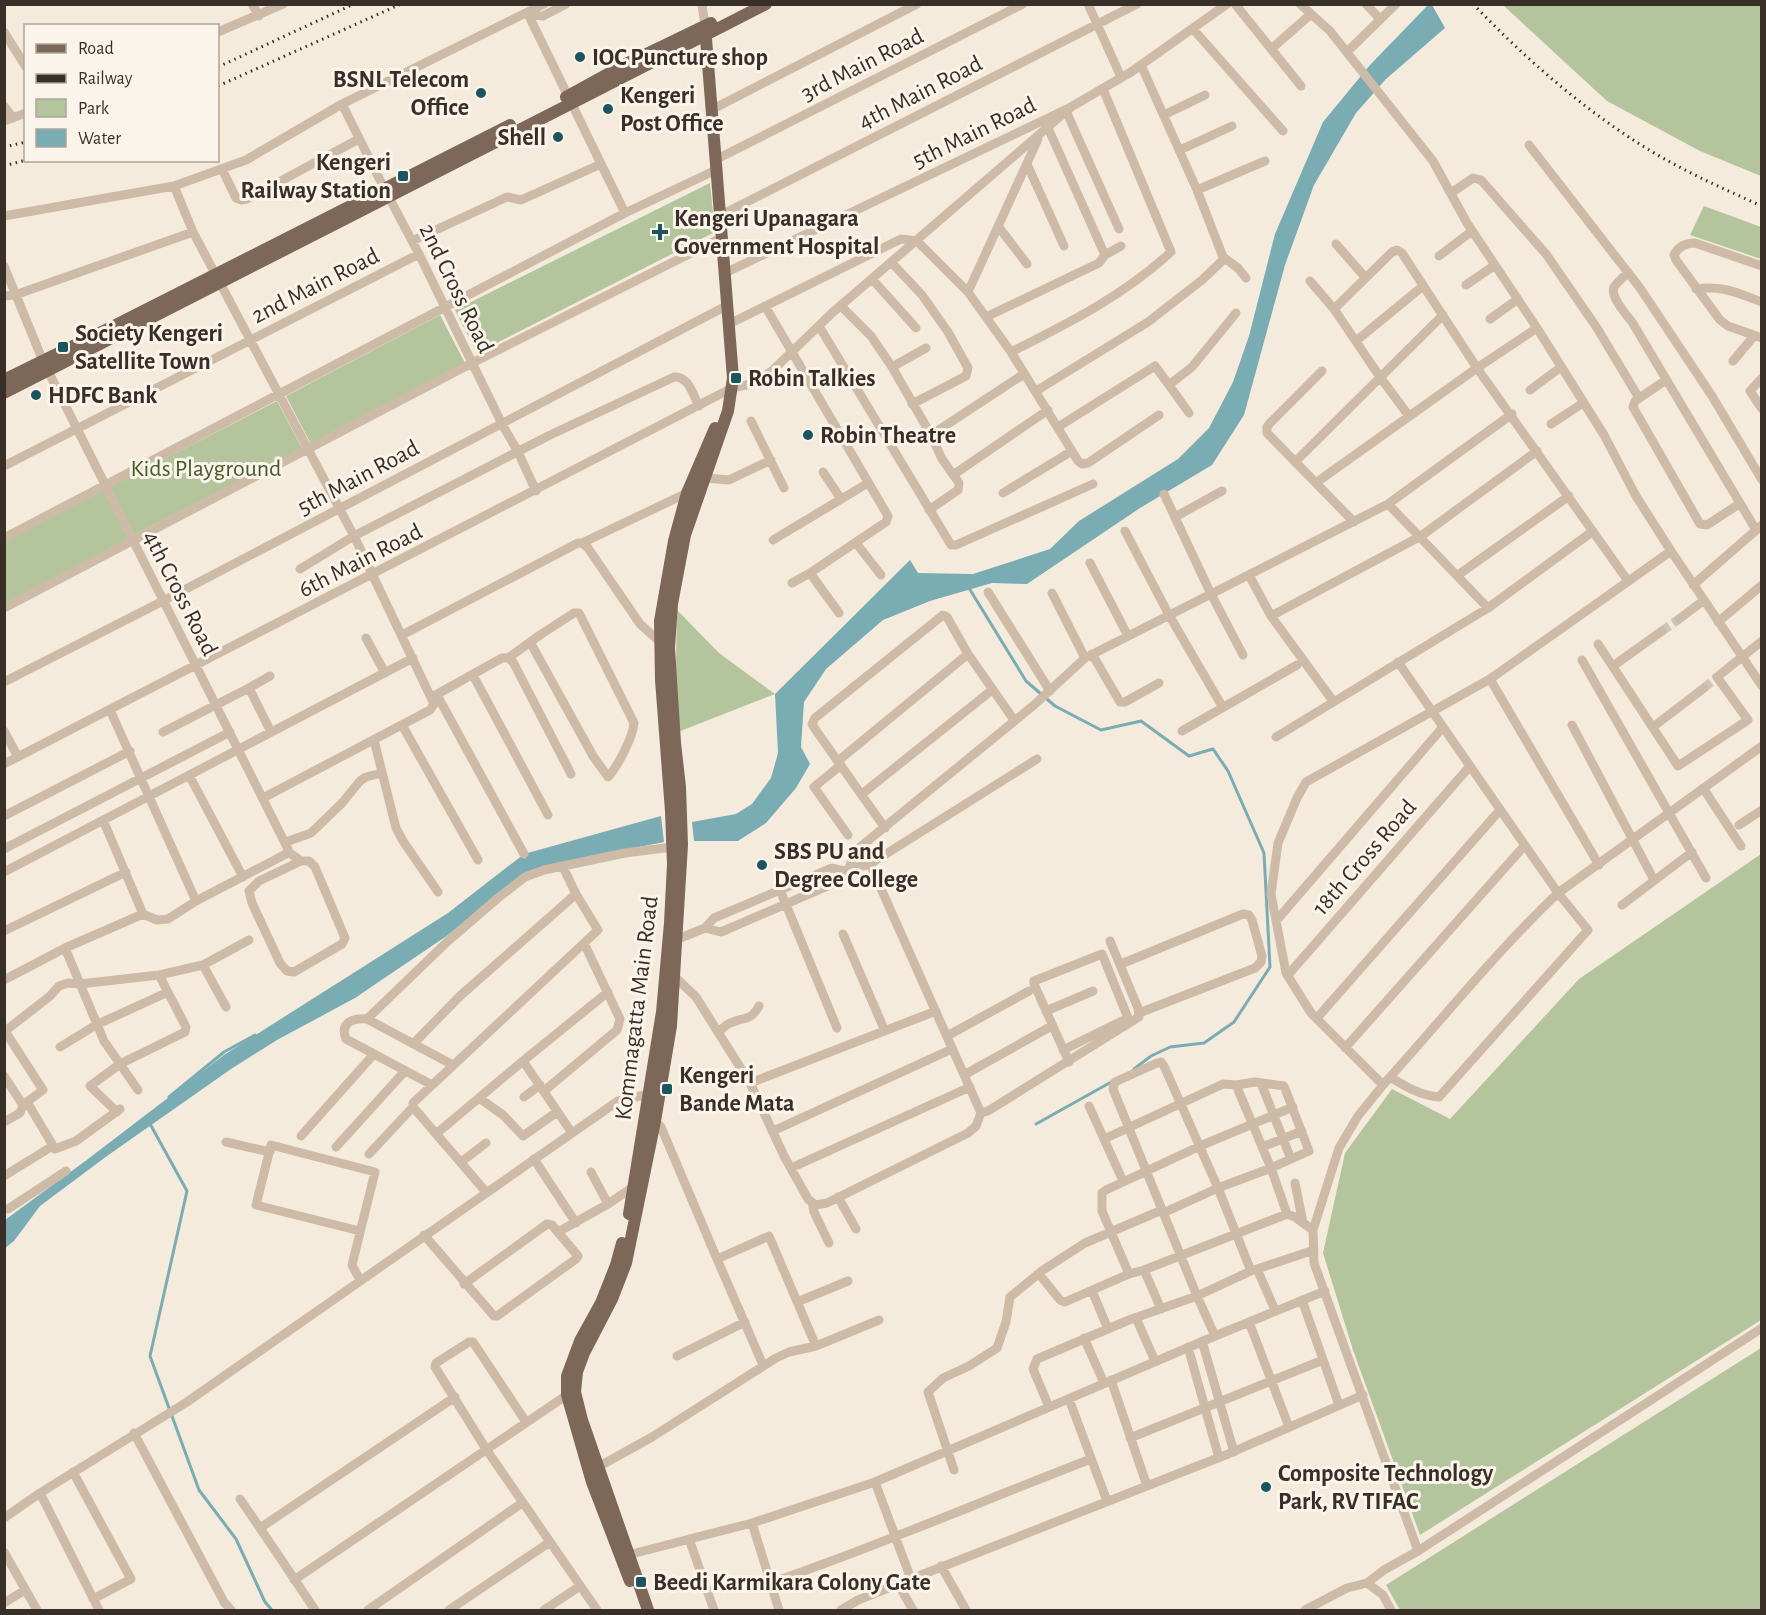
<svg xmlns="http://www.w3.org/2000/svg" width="1766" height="1615" viewBox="0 0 1766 1615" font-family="'Alegreya Sans',sans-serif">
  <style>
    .green { fill: #b4c49c }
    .water { fill: #7aacb3 }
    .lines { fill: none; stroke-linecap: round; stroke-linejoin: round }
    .stream { stroke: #7aacb3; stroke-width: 3 }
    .minor-tunnel { stroke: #cfc5b9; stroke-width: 9; stroke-dasharray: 9 4.5; stroke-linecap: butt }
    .minor { stroke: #cdbba8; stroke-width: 9 }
    .major { stroke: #7c6759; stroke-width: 12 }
    .rail { stroke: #392f29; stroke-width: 3; stroke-dasharray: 1.5 4.5; stroke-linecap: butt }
    .poi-dot { fill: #1b555e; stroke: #fbf4ea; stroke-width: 2 }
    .labels { text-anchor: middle; stroke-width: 6; stroke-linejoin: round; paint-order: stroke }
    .poi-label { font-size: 24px; font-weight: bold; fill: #392f29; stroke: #fbf4ea; text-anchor: start }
    .street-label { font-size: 24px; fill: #392f29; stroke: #fbf4ea }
    .park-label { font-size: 24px; fill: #45592b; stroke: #fbf4ea }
  </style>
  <rect width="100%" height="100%" fill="#f4ebdd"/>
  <path class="green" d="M1503 5H1761V176L1700 151 1607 101Z
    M710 183 715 232 477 353 455 310Z
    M1704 206 1761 227V259L1690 235Z
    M440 315 465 363 311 444 286 396Z
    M277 401 302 448 134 535 110 487Z
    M104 489 131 539 5 605V540Z
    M677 610 719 653 775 694 678 732 675 718Z
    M1761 854V1320L1420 1535 1353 1350 1323 1253 1345 1153 1392 1089 1450 1119 1579 979Z
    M1761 1348V1610H1400L1386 1585Z"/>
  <path class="water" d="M1428 5H1432L1445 28 1386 79 1356 113 1314 185 1285 265 1244 415 1212 465 1140 508 1027 584 992 583 930 601 883 620 826 669 804 702 801 747 810 764 796 788 766 823 738 841H694L692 822 736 814 752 804 771 778 778 753 775 694 910 560 918 573 973 574 1050 549 1079 521 1178 459 1209 428 1233 382 1249 336 1275 234 1323 122 1370 65Z
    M661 816 664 842 558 863 496 896 448 935 355 998 277 1040 231 1069 107 1156 40 1206 14 1241 5 1248V1220L88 1159 224 1055 448 913 524 854Z"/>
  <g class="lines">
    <path class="stream" d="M969 588 1026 681 1055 706 1101 730 1141 721 1189 756 1213 749 1228 771 1264 853 1270 967 1234 1022 1204 1043 1170 1047 1151 1056 1134 1069
      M169 1097 224 1052 255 1035
      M149 1122 187 1191 150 1356 199 1490 236 1539 265 1602 272 1610
      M1036 1124 1113 1081"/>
    <path class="minor-tunnel" d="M1662 631 1679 619
      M1704 688 1717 677"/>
    <path class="minor" d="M252 4 259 16
      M702 4 705 26
      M1088 4 1121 77
      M1235 4 1301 86
      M1300 4 1330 31 1433 161 1467 223 1537 328 1604 435 1636 496 1671 551 1762 686
      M1366 4 1380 19
      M528 14 625 213 718 169
      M528 14 543 16 566 4
      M1193 29 1283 131
      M4 32 26 67
      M218 32 283 4
      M1271 49 1311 14
      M1347 52 1396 4
      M342 104 384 188 419 254 502 424 518 452 536 491
      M4 106 13 118
      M711 110 917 4
      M1066 111 1119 229
      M1164 115 1205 95
      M4 121 26 113
      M1529 145 1640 288 1712 396 1762 480
      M1180 150 1232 126
      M717 159 1023 4
      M1027 164 1064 246
      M222 169 236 198 241 200 247 199 359 139
      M174 186 193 232 354 536 434 704 430 710 263 798
      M1197 190 1265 161
      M1451 193 1473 178 1481 180 1546 254 1597 328 1639 398
      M721 215 1137 4
      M4 216 174 186 246 160 342 104 544 4
      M998 226 1027 264
      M412 241 507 197 521 200 601 164
      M1336 244 1365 277
      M1105 255 1121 246
      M1439 256 1472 231
      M1223 257 1238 268 1246 278
      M891 262 922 295 948 332 968 368 966 376 912 404
      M4 266 43 361 288 849 286 854 196 901 168 919 157 920 143 914
      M1762 266 1695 243C1686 243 1678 247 1674 255L1676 260 1720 320 1728 326 1762 338
      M1628 272C1624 277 1617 282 1614 287 1610 297 1626 314 1632 322L1756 530
      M725 273 1071 107 1131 72 1227 4
      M872 279 916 328
      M1310 281 1334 309
      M1466 285 1495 265
      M1696 289C1723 285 1737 293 1762 302
      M968 292 1011 352 1072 451 1003 493
      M4 296 15 295 193 232
      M765 306 888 516 886 522 810 573
      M841 306 871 336 892 367 931 435 1024 374
      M986 317 1099 263 1105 255 1048 128
      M1490 319 1518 299
      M729 324 901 239 917 241 968 292 1038 139
      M819 326 951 545H956L1093 484
      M1356 341 1423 286
      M1011 352C1069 323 1123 296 1171 252L1103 89
      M1733 361 1754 336
      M892 367 926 348
      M1322 371 1270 423 1267 427V433L1354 522
      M1762 378 1750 391 1762 409
      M1666 380 1635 401 1633 407 1700 524 1707 525 1739 504
      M1169 385 1189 413
      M1530 390 1561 367
      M1036 391 1148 322 1202 280 1222 261 1223 257 1197 190 1141 65
      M1409 416 1380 377 1334 309 1392 252 1397 250 1402 253 1477 368 1628 581
      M751 421 784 488
      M1551 424 1583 403
      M1058 427 1155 366 1169 385 1192 367 1236 313
      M1072 451 1078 461 1082 464 1088 463 1159 415
      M1295 462 1443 315
      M4 466 419 254
      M823 472 841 499
      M953 475 1048 410
      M706 478 729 480 771 460
      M1317 482 1477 368 1537 328
      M1164 494 1211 594 1243 655
      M1388 504 1488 608
      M929 510 958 490 959 483 942 459 931 435
      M1175 517 1222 491
      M1125 531 1169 615 1222 706
      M4 538 625 213
      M773 540 868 483
      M582 543 687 493
      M856 543 881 575
      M1090 563 1128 636
      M300 569 354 536 548 436 674 377C689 376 693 395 699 406
      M1249 575 1271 616 1333 701
      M1458 575 1569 496
      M792 583 810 573 839 613
      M1693 585 1762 525
      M988 592 1050 691
      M1052 593 1085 658
      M4 608 472 363 723 237
      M1271 616 1421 536 1537 451
      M1679 619 1703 601
      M1718 622 1762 585
      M402 635 578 543H582L588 548 640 624 660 642
      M366 638 385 673
      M1598 644 1678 766 1748 720 1717 677 1762 641
      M1092 654 1120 702H1125L1159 683
      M508 658 540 635 574 613H579L634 723C633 737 618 766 608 777L593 756 530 642
      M1582 660 1706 878
      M1398 662 1558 893 1762 746
      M1613 666 1662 631
      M473 675 548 815
      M1490 679 1599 865
      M4 682 163 601 728 305
      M249 688 270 676
      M437 695 524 854
      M432 697 502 658H508L513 662 571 774
      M110 710 196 901
      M402 725 478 860
      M1572 725 1654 880
      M1653 727 1704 688
      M4 731 18 757
      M1182 731 1297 665
      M163 732 249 688 271 732
      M1276 737 1488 608 1593 531
      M374 740 396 828 403 841 438 892
      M838 761 968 654
      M4 764 732 388 755 383 773 370 832 313 1071 107
      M841 765 814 787 848 835
      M189 775 243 877
      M1703 788 1741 846
      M862 794 992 690
      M4 816 130 751
      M1739 825 1762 810
      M885 828 815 729 812 724 815 718 943 615 947 617 968 654 1014 720
      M286 842 311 833 342 803 360 781 366 777 382 773
      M4 849 230 732
      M287 851 301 861 259 881 249 891 252 903 280 963 287 971 294 972 342 944 345 938 315 867 309 861H301
      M870 864 981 1113 988 1111 1139 1017 1138 1008 1110 941
      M849 869 870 864 1037 759
      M4 872 413 658
      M780 890 837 1028
      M1622 905 1692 852
      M1276 921 1443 727
      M705 928 721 932 839 881 844 871 849 869 854 852 1034 705 1085 658 1388 504 1512 414
      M4 931 126 872
      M843 934 885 1031
      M678 939 705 928 714 918 832 868 844 871
      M65 948 104 1041 138 1090
      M1121 964 1243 914 1249 915 1252 920 1262 956 1261 962 1255 968 1139 1013
      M203 965 226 1007
      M1288 975 1470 766
      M675 977 696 997 750 1083 784 1156 808 1199 815 1205 827 1203 968 1133 976 1126 981 1113
      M4 980 65 948 143 914 103 820
      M1046 1011 1093 991
      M1317 1018 1500 810
      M367 1019C354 1018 339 1022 346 1039L432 1085
      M5 1031 43 1090 24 1104
      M4 1032 50 996 59 986 68 983 80 984 159 975 203 965 249 940
      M718 1032C722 1029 726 1025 730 1023 744 1017 751 1021 759 1006
      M947 1036 1029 991
      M414 1043 460 996 576 894 563 867
      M60 1047 96 1025 168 992
      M1345 1048 1525 845
      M1063 1050 1128 1018 1102 954 1034 981V984L1069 1062
      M453 1065 367 1019 448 941 498 898 525 877 544 870 625 853 672 847
      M964 1075 1048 1028
      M4 1076 23 1105 20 1113 4 1122
      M750 1083 936 1011
      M1261 1083 1291 1159
      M1383 1085 1390 1077C1445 1016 1498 950 1558 893L1588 930 1439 1097C1421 1096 1405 1086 1390 1077
      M544 1091 617 1030 620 1019 584 943
      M524 1097 540 1085
      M479 1098 503 1115 523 1136 557 1112
      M27 1102 55 1149 76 1141 120 1109
      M1089 1106 1123 1181
      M117 1112 90 1086 120 1064 185 1032 186 1027 159 975
      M655 1121 661 1127 717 1259 769 1236 816 1346
      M773 1131 952 1049
      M572 1133 523 1061 608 992
      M436 1134 523 1061
      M301 1136 374 1054
      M1104 1139 1223 1084 1236 1085 1271 1168 1287 1214
      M226 1142 270 1152
      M336 1147 405 1071
      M1262 1147 1302 1131
      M369 1154 413 1107
      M534 1159 576 1223
      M461 1162 486 1143
      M791 1168 970 1087
      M591 1172 608 1204
      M4 1176 51 1147
      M1295 1183 1303 1223
      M486 1192 413 1107V1103L598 930 576 894
      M838 1197 856 1229
      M812 1202 814 1212 829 1243
      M4 1209H8L66 1171
      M1163 1213 1218 1188 1271 1168 1309 1151 1284 1086 1255 1082 1236 1085
      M558 1232 608 1204 633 1187
      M424 1235 494 1316H497L576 1259 578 1256 552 1225 547 1224 464 1284
      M717 1259 763 1365
      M1257 1269 1275 1310
      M1144 1270 1161 1309
      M1039 1274 1060 1300 1065 1302 1129 1274 1144 1270 1287 1214 1295 1217 1313 1230
      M1129 1274 1102 1211V1193L1106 1190 1200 1146 1293 1107
      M360 1280 352 1265 375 1172 271 1145 256 1205 360 1231
      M1092 1291 1108 1329
      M1302 1300 1339 1405
      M797 1302 848 1281
      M1136 1318 1155 1361
      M1249 1322 1289 1427
      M1215 1336 1197 1296 1113 1089 1115 1082 1157 1063 1161 1062 1164 1066 1218 1188 1251 1271
      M1084 1338 1104 1383
      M1202 1341 1234 1452
      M1188 1347 1219 1458
      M677 1356 745 1322
      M1111 1380 1147 1486
      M1069 1399 1107 1501
      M1049 1407 1033 1369 1037 1359 1129 1320 1197 1296 1251 1271 1314 1250
      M526 1422 473 1342H469L436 1363 435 1367 486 1449 597 1610
      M134 1433 224 1602 231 1610
      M1130 1438 1323 1360
      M598 1467 652 1437 776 1358 789 1352 816 1346 879 1320
      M954 1470 928 1392 943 1378 969 1366 997 1348 1006 1322 1010 1297 1043 1270 1085 1243 1162 1210
      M73 1472 131 1579 93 1599
      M875 1482 911 1579 1228 1454 1363 1395
      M240 1499 260 1528
      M4 1518 40 1493
      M752 1523 779 1610
      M689 1539 714 1610
      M1418 1551 1314 1263 1313 1230 1339 1148 1358 1116 1383 1085 1311 1013 1286 973 1271 894 1278 843 1297 798 1306 782 1490 679 1671 551
      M4 1552 37 1610
      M624 1556 752 1523 875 1482 1215 1336 1325 1291
      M941 1566 966 1610
      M294 1580 567 1395
      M770 1583C879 1546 984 1500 1091 1459
      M1367 1583 1384 1570 1418 1551 1762 1328
      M898 1584 913 1610
      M4 1603 25 1590
      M99 1610 40 1493 187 1402 618 1101 649 1094
      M315 1610 260 1528 455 1397
      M368 1610 522 1503
      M449 1610 550 1542
      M544 1610 580 1586
      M841 1610 858 1600 911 1579
      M1305 1610 1347 1588 1367 1583 1383 1595 1391 1610"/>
    <path class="major" d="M566 97 626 64 711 23
      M4 380 112 327 510 125
      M4 393 766 4
      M629 1214 662 1012 670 923 673 864 671 811 661 680 660 621 674 541 687 493 715 428
      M622 1243 616 1265 601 1303 580 1341 567 1376V1395L592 1482 630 1581
      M648 1610 582 1420 575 1392 577 1372 584 1353 612 1299 626 1263 655 1121 671 1026 682 845 680 787 675 743 669 648 672 604 685 535 728 411 733 378C724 260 714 143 705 26"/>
    <path class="rail" d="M1473 4C1523 56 1577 104 1638 143 1677 168 1719 187 1762 206
      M218 67 354 4
      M218 86 401 4
      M4 147 26 142
      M4 166 26 160"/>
  </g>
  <g class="poi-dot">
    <circle cx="580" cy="57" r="6"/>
    <circle cx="481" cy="93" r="6"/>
    <circle cx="608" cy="109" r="6"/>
    <circle cx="558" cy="137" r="6"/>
    <rect x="397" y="170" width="12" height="12" rx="3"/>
    <path d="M657 223h6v6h6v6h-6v6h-6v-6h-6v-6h6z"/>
    <rect x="57" y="341" width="12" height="12" rx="3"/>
    <rect x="730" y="372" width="12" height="12" rx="3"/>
    <circle cx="36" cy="395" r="6"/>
    <circle cx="808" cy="435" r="6"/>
    <circle cx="762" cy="865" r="6"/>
    <rect x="661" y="1083" width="12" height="12" rx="3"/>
    <circle cx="1266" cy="1487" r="6"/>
    <rect x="635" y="1576" width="12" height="12" rx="3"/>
  </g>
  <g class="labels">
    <g class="poi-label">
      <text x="592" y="65">IOC Puncture shop</text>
      <text x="469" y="87" text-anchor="end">BSNL Telecom<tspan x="469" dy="28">Office</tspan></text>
      <text x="620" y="103">Kengeri<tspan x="620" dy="28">Post Office</tspan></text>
      <text x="546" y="145" text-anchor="end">Shell</text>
      <text x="391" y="170" text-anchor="end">Kengeri<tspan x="391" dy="28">Railway Station</tspan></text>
      <text x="674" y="226">Kengeri Upanagara<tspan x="674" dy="28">Government Hospital</tspan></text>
      <text x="75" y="341">Society Kengeri<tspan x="75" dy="28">Satellite Town</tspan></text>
      <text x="748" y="386">Robin Talkies</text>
      <text x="48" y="403">HDFC Bank</text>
      <text x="820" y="443">Robin Theatre</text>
      <text x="774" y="859">SBS PU and<tspan x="774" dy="28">Degree College</tspan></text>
      <text x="679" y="1083">Kengeri<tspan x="679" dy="28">Bande Mata</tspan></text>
      <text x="1278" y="1481">Composite Technology<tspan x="1278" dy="28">Park, RV TIFAC</tspan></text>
      <text x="653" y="1590">Beedi Karmikara Colony Gate</text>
    </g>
    <g class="street-label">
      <text transform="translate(862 64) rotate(-27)" y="8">3rd Main Road</text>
      <text transform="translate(920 92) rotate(-27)" y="8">4th Main Road</text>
      <text transform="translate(974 132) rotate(-26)" y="8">5th Main Road</text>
      <text transform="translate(315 285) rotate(-27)" y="8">2nd Main Road</text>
      <text transform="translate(457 288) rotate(64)" y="8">2nd Cross Road</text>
      <text transform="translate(358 477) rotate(-28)" y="8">5th Main Road</text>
      <text transform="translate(360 560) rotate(-27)" y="8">6th Main Road</text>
      <text transform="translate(181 593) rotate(63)" y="8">4th Cross Road</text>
      <text transform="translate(1364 857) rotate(-49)" y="8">18th Cross Road</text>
      <text transform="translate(636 1008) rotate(-83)" y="8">Kommagatta Main Road</text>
    </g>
    <g class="park-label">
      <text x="206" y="476">Kids Playground</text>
    </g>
  </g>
  <rect width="1766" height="1615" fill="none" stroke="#392f29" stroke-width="12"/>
  <rect x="24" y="24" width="195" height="138" fill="#fbf4ea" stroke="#ada59d" stroke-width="1.5"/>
  <rect x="36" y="44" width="30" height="9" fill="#7c6759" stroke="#ada59d" stroke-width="1.5"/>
  <text x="78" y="54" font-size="18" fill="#392f29">Road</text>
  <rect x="36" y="74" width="30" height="9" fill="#392f29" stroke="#ada59d" stroke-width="1.5"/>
  <text x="78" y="84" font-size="18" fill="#392f29">Railway</text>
  <rect x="36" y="99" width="30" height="18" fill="#b4c49c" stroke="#ada59d" stroke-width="1.5"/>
  <text x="78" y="114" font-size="18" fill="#392f29">Park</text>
  <rect x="36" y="129" width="30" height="18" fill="#7aacb3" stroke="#ada59d" stroke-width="1.5"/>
  <text x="78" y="144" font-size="18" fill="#392f29">Water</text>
</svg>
